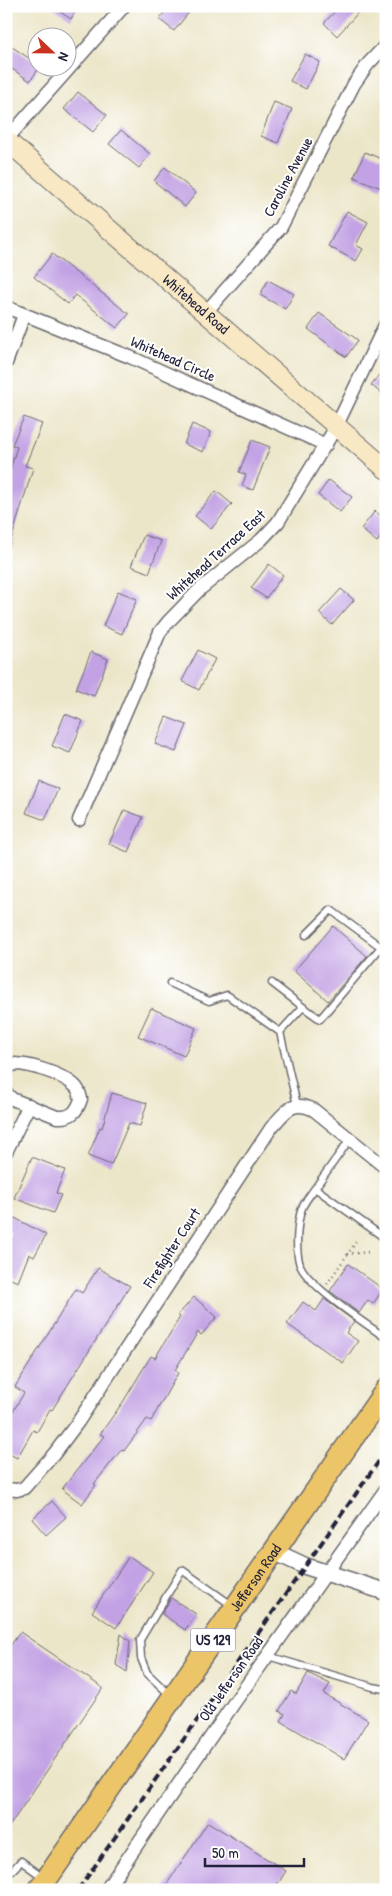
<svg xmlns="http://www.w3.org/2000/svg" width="392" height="1896" viewBox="0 0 392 1896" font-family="'Patrick Hand',sans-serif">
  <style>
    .building { fill: #c2a2e4 }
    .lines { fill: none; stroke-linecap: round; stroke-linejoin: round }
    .service-casing { stroke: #69676d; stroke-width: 9 }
    .minor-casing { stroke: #69676d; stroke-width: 15 }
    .tertiary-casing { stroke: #69676d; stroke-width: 19 }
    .secondary-casing { stroke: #69676d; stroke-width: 21 }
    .trunk-casing { stroke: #69676d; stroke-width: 24 }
    .path { stroke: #69676d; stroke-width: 2.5; stroke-dasharray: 1 4; stroke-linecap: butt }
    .service { stroke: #fff; stroke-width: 6 }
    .minor { stroke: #fff; stroke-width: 12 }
    .tertiary { stroke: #fff; stroke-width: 16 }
    .secondary { stroke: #f8e8c3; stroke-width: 19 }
    .trunk { stroke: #edc569; stroke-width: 21 }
    .rail { stroke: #22223b; stroke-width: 4; stroke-dasharray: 8 4; stroke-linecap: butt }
    .labels { text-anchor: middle; stroke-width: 4; stroke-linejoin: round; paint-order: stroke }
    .shield { fill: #fff; stroke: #646476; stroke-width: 1 }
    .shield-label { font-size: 14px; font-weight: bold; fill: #22223b }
    .street-label { font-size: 15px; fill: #22223b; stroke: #fff }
  </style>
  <rect width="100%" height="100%" fill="#fff"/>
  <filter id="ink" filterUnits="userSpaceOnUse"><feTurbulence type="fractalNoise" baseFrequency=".02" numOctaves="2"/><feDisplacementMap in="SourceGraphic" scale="10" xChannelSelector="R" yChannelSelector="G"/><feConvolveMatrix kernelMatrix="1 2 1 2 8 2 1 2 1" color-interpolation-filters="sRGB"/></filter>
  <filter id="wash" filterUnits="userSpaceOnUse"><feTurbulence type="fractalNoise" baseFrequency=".0096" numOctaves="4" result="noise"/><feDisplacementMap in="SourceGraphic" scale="20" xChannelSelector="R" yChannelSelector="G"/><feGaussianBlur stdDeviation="1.12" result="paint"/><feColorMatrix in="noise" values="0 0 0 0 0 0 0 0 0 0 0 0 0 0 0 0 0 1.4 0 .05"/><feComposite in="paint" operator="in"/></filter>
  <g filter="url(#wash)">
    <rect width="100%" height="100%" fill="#ece6c9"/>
    <g id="blocks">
      <path class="building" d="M51 6H78L71 19Z
        M170 6H194L174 31 159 19Z
        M340 6H364L337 36 324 23Z
        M6 43 38 64 39 68 30 81 6 65Z
        M305 54 320 62 306 89 290 81Z
        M78 92 107 115 93 132 64 109Z
        M274 102 292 109 278 143 261 136Z
        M121 130 150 154 139 168 109 144Z
        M365 152 386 161V177L381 188 354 177Z
        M165 167 196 193 185 207 154 181Z
        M347 211 368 222 356 245 363 249 356 261 328 246Z
        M52 254 129 314 117 328 75 295 68 304 34 277Z
        M268 280 294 294 285 309 260 295Z
        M319 313 358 340 346 357 308 329Z
        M386 366V397L371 385Z
        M24 417 42 424 25 466 33 468 9 547H6V483L17 447 12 445Z
        M192 424 211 432 203 452 184 444Z
        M252 440 270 447 253 490 242 486 246 475 239 472Z
        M329 480 352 497 340 512 318 495Z
        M216 491 232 504 211 529 195 516Z
        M375 511 386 520V530L377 542 361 529Z
        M144 535 161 541 149 573 131 566Z
        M269 564 283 575 266 598 251 588Z
        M341 589 354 600 332 625 319 613Z
        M118 591 137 599 122 634 103 626Z
        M198 650 215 659 199 690 182 681Z
        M91 652 108 659 94 696 76 689Z
        M65 714 83 721 70 753 52 746Z
        M166 717 187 725 176 752 155 744Z
        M39 781 58 789 45 820 26 813Z
        M124 810 143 817 128 852 109 844Z
        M333 926 367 956 328 1001 294 971Z
        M151 1008 196 1028 184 1056 138 1036Z
        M112 1093 147 1103 140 1126 129 1123 111 1165 88 1156 100 1127 102 1128Z
        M32 1157 65 1170 56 1193 61 1195 53 1213 14 1198Z
        M6 1213 46 1235 34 1257 29 1254 18 1282 6 1277V1241L11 1233 6 1230Z
        M348 1264 383 1289 373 1304 368 1300 359 1313 330 1291Z
        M98 1268 130 1286 52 1410 50 1409 37 1432 33 1430 17 1458 6 1452V1423L24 1393 15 1387 76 1289 82 1293Z
        M194 1297 217 1317 201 1335 198 1332 175 1370 178 1373 151 1421 147 1419 124 1451 122 1449 94 1484 96 1485 82 1504 62 1489 104 1436 100 1434 123 1402 151 1356 155 1358 180 1317 178 1315Z
        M324 1299 354 1321 346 1333 358 1341 343 1363 287 1324 303 1302 316 1311Z
        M52 1501 66 1517 46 1535 32 1519Z
        M129 1556 153 1572 116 1628 92 1612Z
        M171 1598 196 1614 185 1630 162 1614Z
        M20 1632 103 1688 6 1831V1652Z
        M121 1634 130 1641 127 1672 116 1665Z
        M308 1673 330 1684 324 1694 368 1720 344 1759 281 1721 285 1714 279 1711 291 1691 296 1694Z
        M208 1822 286 1871 274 1890H163Z"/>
    </g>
  </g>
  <g filter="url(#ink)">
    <use href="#blocks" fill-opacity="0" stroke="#69676d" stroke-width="1"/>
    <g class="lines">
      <defs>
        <path id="service" d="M170 983 209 1001 227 995 280 1032 297 1105
          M272 983 303 1007
          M280 1032 303 1007 320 1019 381 947 331 910 306 935
          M350 1139 315 1188 386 1239
          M315 1188C311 1194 305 1201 302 1208 297 1222 295 1250 300 1265 308 1286 366 1324 386 1338
          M268 1656 373 1687 384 1689 386 1687
          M171 1696 147 1673 141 1658 140 1640 182 1570 233 1606
          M6 1877 21 1861 43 1877"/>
        <path id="minor" d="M6 140 124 6
          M6 307 130 357 326 445
          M205 313 281 227 354 84 368 64 386 45
          M6 363 24 315
          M79 820 160 632 168 622 199 590 261 540 278 522 336 427 386 323
          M6 1071 12 1064C28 1063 62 1074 74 1085 78 1088 80 1094 81 1099 77 1112 71 1118 57 1117L12 1099 6 1093
          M6 1152 29 1105
          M6 1489 17 1490 24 1488 54 1454 78 1422 271 1128C285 1112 292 1099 314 1110L386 1168
          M106 1890 234 1703 386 1489"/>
        <path id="tertiary" d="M275 1552 305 1566 386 1592"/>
        <g id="secondary">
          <path id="s1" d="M6 140 386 469"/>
        </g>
        <g id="trunk">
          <path id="s2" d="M39 1890 386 1390"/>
        </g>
      </defs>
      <use href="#service" class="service-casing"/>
      <use href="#minor" class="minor-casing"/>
      <use href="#tertiary" class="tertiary-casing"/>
      <use href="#secondary" class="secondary-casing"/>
      <use href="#trunk" class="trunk-casing"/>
      <path class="path" d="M347 1254 369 1252
        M327 1284 356 1242"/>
      <use href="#service" class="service"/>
      <use href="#minor" class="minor"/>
      <use href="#tertiary" class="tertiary"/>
      <use href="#secondary" class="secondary"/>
      <use href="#trunk" class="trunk"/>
      <path class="rail" d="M78 1890 386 1451"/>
    </g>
  </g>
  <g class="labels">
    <rect class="shield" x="190.5" y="1628.5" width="45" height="23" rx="4"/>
    <g class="shield-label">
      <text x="213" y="1645">US 129</text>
    </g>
    <g class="street-label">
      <text transform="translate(288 177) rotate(-62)" y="5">Caroline Avenue</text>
      <text dy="5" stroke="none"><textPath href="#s1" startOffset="251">Whitehead Road</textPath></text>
      <text transform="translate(173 359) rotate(24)" y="5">Whitehead Circle</text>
      <text transform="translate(216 555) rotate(-42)" y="5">Whitehead Terrace East</text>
      <text transform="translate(172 1248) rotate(-57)" y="5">Firefighter Court</text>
      <text dy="5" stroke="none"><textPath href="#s2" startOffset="380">Jefferson Road</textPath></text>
      <text transform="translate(231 1679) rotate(-55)" y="5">Old Jefferson Road</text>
    </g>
  </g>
  <rect width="392" height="1896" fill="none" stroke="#fff" stroke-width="25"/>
  <g transform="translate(52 52) rotate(112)"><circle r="24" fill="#ffffff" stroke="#a7a7b1"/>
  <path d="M0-4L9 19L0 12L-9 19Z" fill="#c8321e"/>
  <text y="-8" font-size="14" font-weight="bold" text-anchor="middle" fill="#22223b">N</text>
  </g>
  <path d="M205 1858v8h99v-8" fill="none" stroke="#22223b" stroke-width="2.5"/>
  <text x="212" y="1858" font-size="15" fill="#22223b" stroke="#ffffff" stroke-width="4" paint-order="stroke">50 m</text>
</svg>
